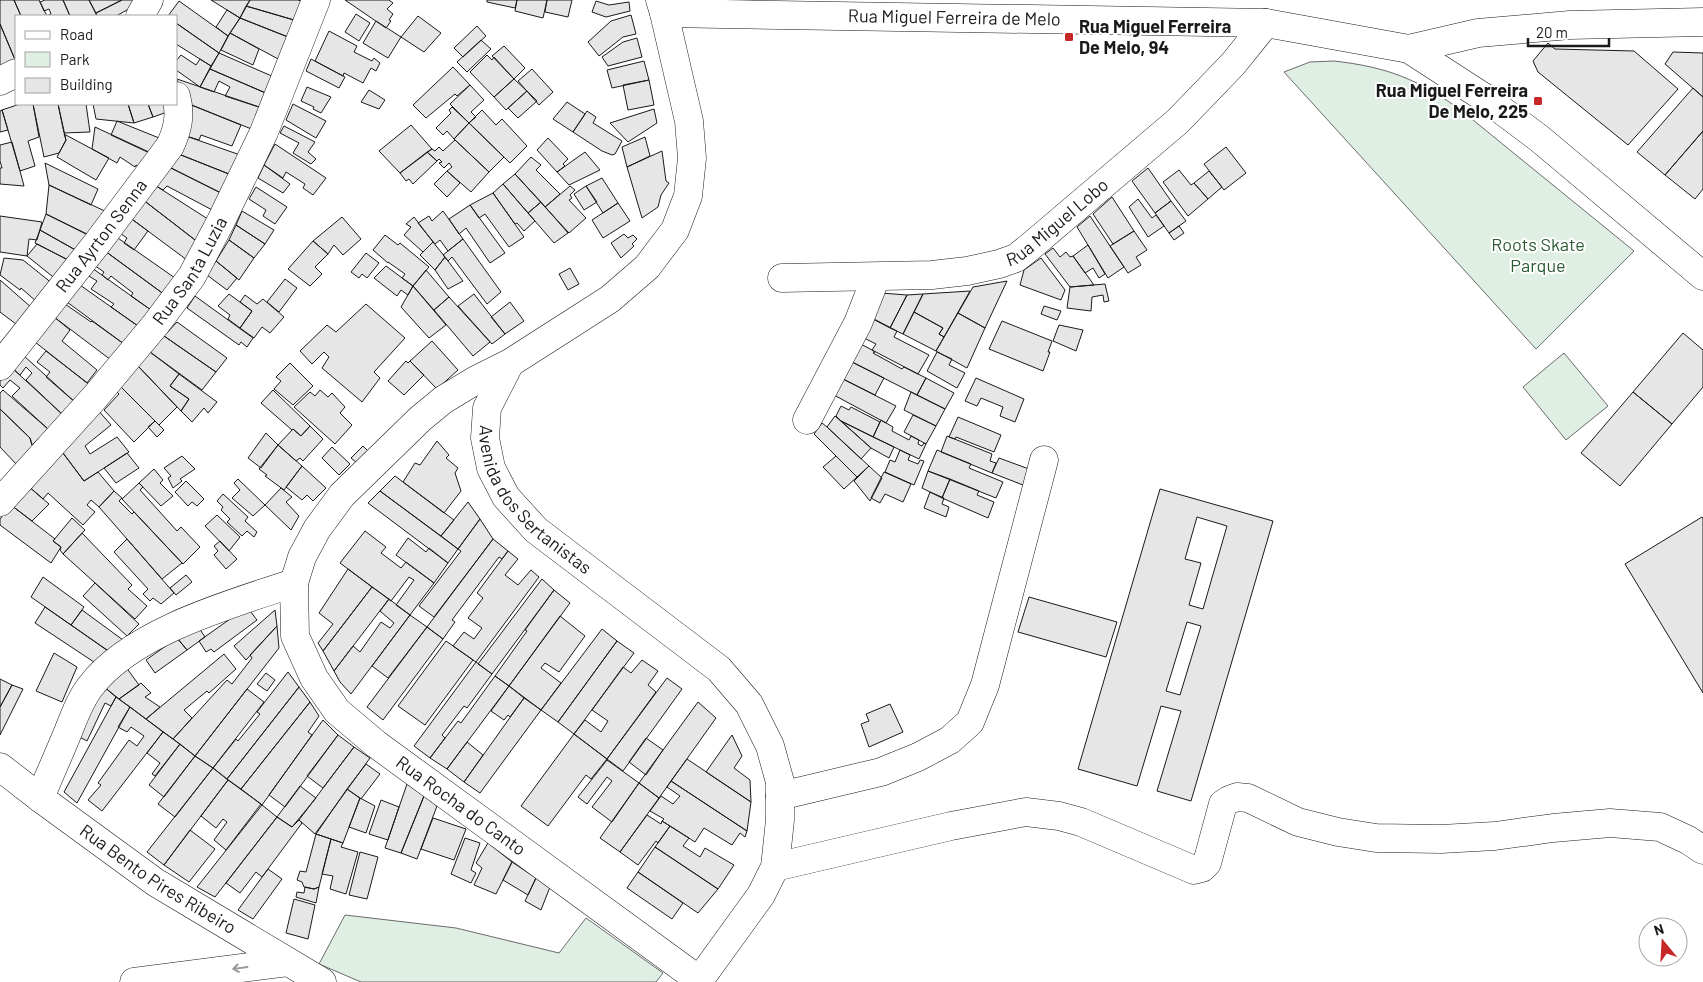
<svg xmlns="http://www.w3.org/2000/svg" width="1703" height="982" viewBox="0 0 1703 982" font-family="Barlow,sans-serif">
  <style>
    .green { fill: #e0efe3; stroke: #6a6a6a }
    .building { fill: #e6e6e6; stroke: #1a1a1a; fill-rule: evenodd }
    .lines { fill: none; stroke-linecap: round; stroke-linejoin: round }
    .minor-casing { stroke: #1a1a1a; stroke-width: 29 }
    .major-casing { stroke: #1a1a1a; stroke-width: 29 }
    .minor { stroke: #fff; stroke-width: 28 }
    .major { stroke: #fff; stroke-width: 28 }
    .oneway { stroke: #989898 }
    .poi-dot { fill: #c62828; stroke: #fff; stroke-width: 2 }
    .labels { text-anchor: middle; stroke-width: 4; stroke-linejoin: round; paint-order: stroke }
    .street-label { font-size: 18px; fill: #1a1a1a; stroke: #fff }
    .poi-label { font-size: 18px; font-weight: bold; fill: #1a1a1a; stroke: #fff; text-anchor: start }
    .park-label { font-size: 18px; fill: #2b5a34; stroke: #fff }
  </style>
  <rect width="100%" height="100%" fill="#fff"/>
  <path class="green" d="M1334 61C1387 67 1418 79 1462 111L1634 251 1536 349 1284 72 1310 62Z
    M1564 353 1608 406 1566 440 1523 387Z
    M345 915 456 928 559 953 586 918 663 973 656 982H361L319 964Z"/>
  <path class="building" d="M0 0H14L21 16H16V62L0 24Z
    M14 0H39L47 16H21Z
    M45 0H63L70 16H47L51 14 49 9 44 11 40 2Z
    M63 0H89L97 16H70Z
    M89 0H122L96 13Z
    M122 0H133L136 5 116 16H97L96 13Z
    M211 0H250L240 18Z
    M250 0H298L301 1 294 20 246 6Z
    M345 0H389L393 3 387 9 393 14 389 20 391 21 386 28Z
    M487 0H517L515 8 487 2Z
    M517 0H547L543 18 515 11Z
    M547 0H572L568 17 545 12Z
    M179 1 228 36 219 53 176 23V16H168Z
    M596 1 609 5 629 2 630 11 606 17 592 12Z
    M246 6 294 20 288 37 240 18Z
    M227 10 240 18 228 36 216 27Z
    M356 14 370 23 359 41 345 32Z
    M631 15 636 34 623 37 599 56 588 42 611 21Z
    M418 16 441 33 424 52 401 37Z
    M240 18 288 37 280 60 230 33Z
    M376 21 401 37 388 58 363 43Z
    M176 23 219 53 211 66 176 44Z
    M0 24 16 62 0 70Z
    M477 26 486 36 463 57 454 48Z
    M329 31 357 46 354 52 372 61 374 58 380 63 376 71 371 68 363 83 344 73 343 76 315 61Z
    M230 33 259 49 253 65 221 50Z
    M637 38 642 57 608 66 602 57 623 42Z
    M481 40 491 49 467 72 457 62Z
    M1548 43 1555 49 1634 51 1678 89 1628 145 1538 72 1533 61Z
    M504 46 525 68 514 79 492 56Z
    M1673 52 1703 53V97L1665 64Z
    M219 53 274 77 268 94 210 69Z
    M181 55 196 65 200 59 211 66 200 87 176 70V61Z
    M487 55 492 60 494 57 514 79 494 97 470 72Z
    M311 59 345 77 339 88 306 71Z
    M644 61 649 80 612 88 607 70Z
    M453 67 470 85 457 96 455 94 426 118 413 105Z
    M210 69 268 94 262 108 225 96 230 87 219 81 214 92 200 87Z
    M532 69 553 92 539 105 518 81Z
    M177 79 262 108 254 130 184 102Z
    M514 79 527 91 506 110 494 97Z
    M649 80 654 105 628 110 623 85Z
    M470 85 484 100 471 112 476 117 469 123 450 104Z
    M307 87 331 97 321 113 313 109 314 107 301 101Z
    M1693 88 1703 97V131L1665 175 1637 152Z
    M369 90 385 100 379 109 361 102Z
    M527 91 537 101 518 118 508 108Z
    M184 102 241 125 232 146 201 135 199 140 186 136Z
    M567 102 585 114 573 132 553 119Z
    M20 104H33L39 137 28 141 35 166 20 171 2 110Z
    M33 104H58L66 140 59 153 44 157Z
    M58 104H86L90 132 64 133Z
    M93 104H128L134 123 96 119Z
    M128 104H148L153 117 134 123Z
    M148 104H174L176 109 153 117Z
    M293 104 326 121 316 138 286 120Z
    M452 107 469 123 454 139 447 131 443 135 436 128 451 113 449 110Z
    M654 109 657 123 628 142 610 123Z
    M2 110 8 130 0 132V111Z
    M482 110 496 125 502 119 527 146 510 163 469 123Z
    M587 111 596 117 593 123 622 141 615 154 612 155 602 151 573 132Z
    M117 121 169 142 158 157 111 135Z
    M469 123 504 157 489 172 454 139Z
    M411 125 432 149 400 173 379 151Z
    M284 126 315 142 308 152 316 159 311 164 293 153 299 143 280 133Z
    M95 127 151 153 142 169 136 165 135 167 120 157 117 163 92 149Z
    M1703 131V189L1695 199 1665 175Z
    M64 134 109 158 96 180 57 157 66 140Z
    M186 136 243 156 234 176 176 153Z
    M645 137 650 156 627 167 622 147Z
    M548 138 568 159 563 164 565 166 557 172 537 150Z
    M455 140 489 172 471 192 447 171 452 167 449 163 444 168 439 163 442 162 439 159 437 161 427 152 432 149 435 151 439 147 443 151Z
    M12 142 20 171 24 186 0 184V168H2L0 161V145Z
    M275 144 326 178 313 195 303 188 305 184 286 172 283 178 264 165Z
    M1226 147 1246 173 1224 190 1204 164Z
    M662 151 666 181 669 183 661 195 658 207 642 218 627 167Z
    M427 152 437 161 413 184 409 179 406 181 400 173Z
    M585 152 600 170 569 185 557 172Z
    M176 153 234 176 225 195 167 166Z
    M531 157 541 165 536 170 560 194 545 207 515 174Z
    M45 163 98 189 91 205 49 185Z
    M264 165 290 184 283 193 258 178Z
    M167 166 225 195 216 212 167 186 163 190 153 184Z
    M1148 168 1171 201 1155 213 1132 181Z
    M1179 170 1191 185 1194 183 1208 199 1188 216 1163 182Z
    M447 171 460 183 447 197 434 184Z
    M1209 171 1222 187 1208 199 1194 183Z
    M515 174 541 202 528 213 503 184Z
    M602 178 618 203 603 213 586 186Z
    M153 184 211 221 199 243 142 199Z
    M503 184 535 221 524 231 517 223 515 224 493 193Z
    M49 185 107 212 91 236 46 214Z
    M570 186 575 190 570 195 572 198 569 200 586 218 569 233 545 207Z
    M586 186 597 202 584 210 574 194Z
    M256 187 287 207 275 224 263 216 266 210 249 199Z
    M493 193 524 237 509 247 485 214 479 218 470 205Z
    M1112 197 1134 231 1113 244 1093 214Z
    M142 199 199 243 187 260 129 217Z
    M1138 199 1152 218 1156 215 1164 226 1148 237 1129 207Z
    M1171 201 1186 221 1169 233 1155 213Z
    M541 202 568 233 554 243 528 213Z
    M618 203 630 221 603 238 592 220Z
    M470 205 505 253 490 263 466 228 459 234 449 219Z
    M242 211 274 230 265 244 236 225Z
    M443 211 463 239 448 251 440 240 435 244 418 223 429 216 432 221Z
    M46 214 88 235 79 252 40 230Z
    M0 216 42 222 37 240 29 239 27 256 0 252Z
    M1090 216 1124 267 1108 278 1077 227Z
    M129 217 148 231 134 250 124 243 127 238 118 232Z
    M342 217 361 239 343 255 334 245 328 254 313 241Z
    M414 217 433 242 423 252 404 235 411 227 406 224Z
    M236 225 265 244 254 258 229 240Z
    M1179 226 1184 233 1174 240 1169 233Z
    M40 230 79 252 72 262 35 243Z
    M1134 231 1147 250 1136 257 1141 265 1128 273 1110 246Z
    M624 234 628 238 633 235 637 239 632 244 634 246 621 258 611 243Z
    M385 235 398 245 400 243 429 267 413 286 402 278 405 274 388 262V263L373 250Z
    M115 236 175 278 165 295 105 251Z
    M463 239 501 292 487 304 452 257 448 261 443 255Z
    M229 240 254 258 239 280 216 261Z
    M313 241 328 254 315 267 322 274 310 286 288 269Z
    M433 242 445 257 435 270 420 255Z
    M37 244 72 262 57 280 27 256Z
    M1088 245 1105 274 1099 278 1093 268 1085 273 1073 256Z
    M1053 248 1060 257 1066 252 1070 257 1073 256 1094 285 1070 287 1045 254Z
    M105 251 165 295 151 310 131 296 133 293 111 276 108 280 102 275 104 272 94 265Z
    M366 253 379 263 367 278 362 274 359 278 351 272Z
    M445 257 463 281 448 289 435 270Z
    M4 258 23 260 53 284 37 302 21 288 20 290 0 275Z
    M1041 258 1065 290 1061 300 1020 285 1024 270Z
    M216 261 237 278 227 290 207 275Z
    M386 266 413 286 408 295 401 290 397 296 374 278Z
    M92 268 151 310 138 326 111 307 114 304 91 289 97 281 87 275Z
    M570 268 579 284 568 290 559 274Z
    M426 270 449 297 434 310 413 286Z
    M285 279 297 288 279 312 267 302Z
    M0 280 32 308 16 324 0 312Z
    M1007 281 985 328 958 313 973 287Z
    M1105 284 1109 301 1104 302 1103 295 1092 297 1091 311 1067 308 1070 287Z
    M80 285 138 326 124 344 67 302Z
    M413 286 446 325 429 338 401 307Z
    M970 291 944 337 939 334 943 328 914 312 923 294Z
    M881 293 907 295 890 328 871 318Z
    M229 294 252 311 240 328 228 319 230 315 218 306Z
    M474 294 505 334 492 344 458 306Z
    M923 294 903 334 890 328 907 295Z
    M245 295 257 304 263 299 284 317 270 333 262 327 254 338 240 328 252 311 240 302Z
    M195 296 253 338 247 347 241 342 239 345 187 308Z
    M449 297 490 342 473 356 434 310Z
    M510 302 524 321 505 334 491 317Z
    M65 304 91 322 92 321 124 344 111 360 54 317Z
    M366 304 405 338 374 372 380 378 362 402 322 368 329 357 324 352 312 364 300 351 327 325 336 332Z
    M1044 306 1061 311 1057 320 1041 314Z
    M914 312 943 328 939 334 944 337 936 351 903 334Z
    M958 313 985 328 967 368 936 351Z
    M53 316 70 330 62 341 97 370 87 383 35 342Z
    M872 318 897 331 894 337 929 355 918 374 872 350 876 344 862 337Z
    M1002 321 1052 341 1048 352H1050L1043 371 989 349Z
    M177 322 227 358 216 372 164 336Z
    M1059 325 1083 330 1076 351 1053 341Z
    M1683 333 1703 350V387L1672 424 1633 392Z
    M164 336 216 372 202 390 150 352Z
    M432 341 458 370 437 389 410 361Z
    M859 343 872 350 875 352 873 353 902 369 904 367 926 378 917 395 850 361Z
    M46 351 90 385 76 403 46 377 50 372 37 362Z
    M150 352 179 374 170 386 189 399 181 411 138 366Z
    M937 352 952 359 949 365 965 373 957 388 927 371Z
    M23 355 76 403 65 417 26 380 32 373 26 367 20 375 11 367Z
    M406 361 408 363 410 361 424 375 404 395 388 381Z
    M850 361 884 378 875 395 841 378Z
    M290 363 313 386 293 405 274 389 281 381 276 377Z
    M138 366 177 407 159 425 119 385Z
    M11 367 63 415 48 429 12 396 20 388 10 380 3 388 0 385V379Z
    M179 374 217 402 208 413 204 408 192 422 181 411 189 399 170 386Z
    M841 378 896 406 886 423 832 394Z
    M926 378 954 393 945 409 917 395Z
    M976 378 1024 399 1015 422 1000 416 1003 407 981 398 977 406 965 401Z
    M119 385 155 421 134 442 104 410 119 394 115 390Z
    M3 390 48 429 32 445 30 438 0 409V393Z
    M273 390 310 426 301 436 293 429 292 430 261 403Z
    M320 390 328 397 332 393 345 407 340 413 352 425 335 444 294 407 310 392 315 396Z
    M911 392 945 409 936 426 904 410Z
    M1633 392 1672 424 1620 486 1581 453Z
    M841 406 849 410 851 407 880 422 873 437 841 421 836 416Z
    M0 409 30 438 32 445 36 450 18 466 0 447Z
    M97 409 111 425 85 446 90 454 117 437 129 452 84 481 60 449Z
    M913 415 936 426 926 444 904 432Z
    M835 416 871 448 861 459 827 427Z
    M958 417 1001 435 994 452 956 437 955 439 949 437Z
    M881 420 893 427 892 431 909 440 911 436 919 440 918 444 922 446 924 443 926 444 919 459 873 437Z
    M155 421 164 430 157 437 148 427Z
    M841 421 894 447 889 458 871 448Z
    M822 423 827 427 869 466 857 477 814 434Z
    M310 426 323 439 303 461 300 458 296 461 278 445 293 429 301 436Z
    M266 433 278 445 261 468 248 458Z
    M947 436 992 454 990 461 996 463 992 473 941 452Z
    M437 441 449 455 446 458 458 468 455 473 461 491 444 513 403 482 415 463 420 465Z
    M278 445 302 466 284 490 265 476 267 475 259 469Z
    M363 446 368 451 357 463 351 458Z
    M332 447 350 464 339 475 322 458Z
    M60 449 84 481 98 472 114 491 99 507 91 500 87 505 95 512 83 525 48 493 43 499 27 485Z
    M900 450 910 455 908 460 918 464 920 460 924 461 914 485 885 472 890 460 895 462Z
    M937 450 971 464 969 468 1003 482 996 498 928 471Z
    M127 453 139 468 116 483 104 468Z
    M182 456 195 469 180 479 182 481 173 488 168 478 171 476 164 468Z
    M836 456 857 477 844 489 823 467Z
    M999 458 1029 469 1023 485 992 473Z
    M302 466 326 488 313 501 307 495 302 500 286 487Z
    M869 466 882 478 870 501 854 481Z
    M154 469 163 480 160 483 173 496 161 506 139 483Z
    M928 471 950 479 942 498 922 488Z
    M884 472 911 484 903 502 885 494 880 503 871 498Z
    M395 476 454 520 441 536 380 491Z
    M238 479 265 505 253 516 232 498 240 490 234 483Z
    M950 479 979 491 977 495 994 502 988 518 942 498Z
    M186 481 204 499 197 506 192 502 188 506 175 492Z
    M139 483 143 487 140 490 177 531 181 527 200 547 183 564 122 499Z
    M27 485 49 504 32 521 11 505Z
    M281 488 292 497 286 502 299 516 291 530 265 505Z
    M1160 489 1273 521 1191 801 1157 791 1181 711 1161 706 1137 786 1078 769ZM1197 517 1227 526 1203 609 1189 605 1201 563 1185 559ZM1187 622 1201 626 1180 695 1166 691Z
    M114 491 122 498 119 501 132 514 134 512 182 563 162 579 99 507Z
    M380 491 458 549 448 563 368 503Z
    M930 492 944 498 942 504 949 507 946 517 924 508Z
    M223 494 248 517 245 521 257 532 254 537 247 531 242 536 227 522 230 519 221 510 223 507 217 501Z
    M468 502 480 519 458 549 441 536Z
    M11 505 55 539 53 541 61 547 51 563 0 525V519Z
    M217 515 240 537 229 551 205 526Z
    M1702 517 1703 518V693L1625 564Z
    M72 518 85 530 63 554 60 550 61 547 53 541Z
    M480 519 493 539 434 617 419 606 461 551 458 549Z
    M365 531 386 547 381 553 401 568 406 562 434 583 410 615 396 605 414 580 409 577 391 601 340 563Z
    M82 533 132 585 128 589 147 606 135 619 63 554Z
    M408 538 426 552 429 548 448 563 434 583 396 555Z
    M127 539 174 593 161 604 153 598 150 601 143 594 148 589 114 552Z
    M493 539 508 551 502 559 499 557 452 620 455 622 443 639 427 627Z
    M220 541 237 559 226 569 214 555 218 551 214 546Z
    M508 551 518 559 505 575 518 585 531 570 539 577 476 662 453 646 464 632 474 639 482 628 468 618 483 598 477 593Z
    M348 569 372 587 323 651 318 643 333 624 319 613Z
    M186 575 192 582 176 595 170 588Z
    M43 577 84 607 71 625 31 597Z
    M542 579 554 590 492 674 478 664Z
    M95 583 139 624 127 636 83 596Z
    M372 587 389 599 334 671 323 651Z
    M554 590 570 603 509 686 495 676 527 631 525 630Z
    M1029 597 1117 622 1106 657 1018 632Z
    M389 599 410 615 351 694 340 682 334 671 353 646 360 652 381 622 390 628 394 623 380 611Z
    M45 607 107 650 97 664 35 623Z
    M247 607 257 620 214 652 211 649 206 652 199 641Z
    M82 610 123 640 111 653 71 625Z
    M275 610 277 626 246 660 234 646Z
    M410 615 427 627 388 678 372 666Z
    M560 616 585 636 559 672 545 663 541 668 561 683 541 710 509 686Z
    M197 625 205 637 187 650 178 639Z
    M277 626 279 648 195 756 173 739 227 680 232 684 252 658 250 655Z
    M427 627 443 639 383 720 367 707Z
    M602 629 617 641 558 722 541 710Z
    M177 638 187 650 155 673 146 660Z
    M446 641 473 660 425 725 398 706Z
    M617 641 634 653 574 734 558 722Z
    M54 653 77 667 62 702 36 691Z
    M224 654 236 669 209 693 207 691 184 710 192 718 173 739 146 719Z
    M642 660 658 671 648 685 656 692 607 759 574 734 585 720 601 732 608 721 592 710 623 667 631 673Z
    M476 662 492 674 467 708 464 706 442 735 445 738 430 758 414 746Z
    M123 663 139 685 119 699 97 681Z
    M288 672 299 687 227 779 213 768 236 739 238 741 260 714 257 712Z
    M266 673 275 680 267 691 257 684Z
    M495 676 509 686 447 769 430 758 458 721 461 723Z
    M667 678 682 689 623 771 607 759Z
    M0 679 12 685 0 707Z
    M97 681 116 697 111 706 105 703 87 741 74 734Z
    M141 683 151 693 145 697 160 707 146 719 119 699Z
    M12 685 23 689 0 735V707Z
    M509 686 524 698 510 717 508 715 504 720 491 711Z
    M299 687 310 702 241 789 227 779Z
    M247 689 264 702 213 768 195 756Z
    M116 697 130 707 77 803 64 792Z
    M524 698 541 710 480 793 464 782Z
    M310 702 319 716 308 732 312 735 262 805 241 789Z
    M698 702 716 718 659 798 639 783Z
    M890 704 903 732 869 747 861 724 869 721 866 714Z
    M130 707 163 732 102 811 88 800 101 785 98 783 129 740 137 746 144 736 131 727 127 732 118 727Z
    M323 720 338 735 285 807 269 795Z
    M163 732 180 744 155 776 152 774 160 763 147 753Z
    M574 734 607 759 591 779 586 775 548 826 521 806Z
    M338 735 354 747 323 788 307 776Z
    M732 735 742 756 734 768 750 780 751 802 706 772Z
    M646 738 663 750 646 775 629 762Z
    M467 742 483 755 464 782 447 769Z
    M180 744 195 756 164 797 149 785Z
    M354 747 370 758 315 834 299 820Z
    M195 756 213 768 175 817 158 804Z
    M687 759 751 802 747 831 671 781Z
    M607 760 639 783 612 822 592 807 612 781 607 777 587 804 578 797Z
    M366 764 380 774 361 799 347 789Z
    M213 768 228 780 164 865 147 852Z
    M228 780 261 804 226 850 214 840 227 822 223 819 216 828 201 816Z
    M671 781 747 831 745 837 740 833 732 845 704 828 695 842 662 821 664 819 650 811 661 796 673 804 680 796 667 787Z
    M639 783 659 798 620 852 600 838Z
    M407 784 424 796 401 853 385 848Z
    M300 786 316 798 292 827 277 817Z
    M347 789 360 798 343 843 316 834Z
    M424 796 437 806 417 859 401 853Z
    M360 798 375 806 366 833 349 827Z
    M381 800 399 807 388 840 369 834Z
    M262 805 277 817 215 897 197 887Z
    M647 815 661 824 662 821 670 826 658 843 656 841 638 865 620 852Z
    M277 817 292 827 299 820 302 823 262 877 256 872 240 893 226 883Z
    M433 818 466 829 454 860 421 849Z
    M670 826 689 838 683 846 700 857 705 848 734 865 718 889 655 847Z
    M190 830 215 849 189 882 164 865Z
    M316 834 331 839 319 887 314 889 304 887 302 882 297 880 300 871 306 872Z
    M465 838 480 843 471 870 476 873 471 883 451 874Z
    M331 839 343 843 341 847 358 852 346 894 330 889 333 876 322 874Z
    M488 843 512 862 496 894 474 885 482 868 476 863Z
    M655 847 718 889 698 913 638 872Z
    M360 852 378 857 367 899 349 895Z
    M512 862 536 878 528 895 503 880Z
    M268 869 282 879 253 919 238 910Z
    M638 872 683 903 672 919 627 888Z
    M536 878 550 887 541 910 525 901Z
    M319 887 316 903 296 897 297 892 304 893 305 887 314 889Z
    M294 899 315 905 308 939 286 933Z"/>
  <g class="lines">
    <defs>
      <g id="minor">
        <path id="s1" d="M664 13 689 121 692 158 688 196 675 230 647 267 610 299 510 363 487 408 485 438 491 468 506 497 536 530 719 669 749 704 770 746 780 782V820L775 867 761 895 698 982"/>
        <path d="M140 16 149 0"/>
        <path d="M1409 49 1478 33 1570 25 1703 22"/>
        <path d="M0 81 16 73"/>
        <path id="s2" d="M782 278 932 275 967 271 999 264 1016 258 1031 246 1178 121 1233 64 1266 23"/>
        <path id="s3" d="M510 363 476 380 443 400 420 419 342 495 317 529 302 557 294 583 295 636 314 678 337 711 376 744 699 980"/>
        <path id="s4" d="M0 366 98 242 170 146C178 129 181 114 176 96"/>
        <path d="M807 420 858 323 876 277"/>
        <path id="s5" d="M0 502 95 397 156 324 192 276 221 221 264 132 316 0"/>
        <path id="s6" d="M0 767 40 798 155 882 322 982"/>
        <path d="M780 796 881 772 918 757 950 740 970 722 985 685 1044 460"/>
        <path d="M40 798C49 776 59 754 68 732 74 717 80 700 90 687 131 632 230 604 294 583"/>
        <path d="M775 867 951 826 1026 812 1059 816 1081 822 1194 870 1202 868 1207 863 1223 804 1229 800 1237 797 1248 798 1298 822 1338 832 1376 838 1441 839 1495 836 1553 828 1610 823 1660 827 1688 840 1703 850"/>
        <path d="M134 982 288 962"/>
      </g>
      <g id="major">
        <path id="s7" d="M660 0 664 13 1266 23 1409 49 1488 100 1540 139 1703 276"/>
      </g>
    </defs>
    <use href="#minor" class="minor-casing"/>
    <use href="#major" class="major-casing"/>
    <use href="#minor" class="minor"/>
    <use href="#major" class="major"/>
  </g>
  <defs><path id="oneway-shaft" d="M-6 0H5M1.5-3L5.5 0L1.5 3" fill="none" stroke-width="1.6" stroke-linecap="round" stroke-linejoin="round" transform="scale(1.25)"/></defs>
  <use class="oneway" href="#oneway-shaft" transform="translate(240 968) rotate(172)"/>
  <g class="poi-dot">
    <rect x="1064" y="32" width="10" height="10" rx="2.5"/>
    <rect x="1533" y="96" width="10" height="10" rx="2.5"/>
  </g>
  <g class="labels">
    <g class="street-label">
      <text dy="6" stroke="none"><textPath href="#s7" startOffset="304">Rua Miguel Ferreira de Melo</textPath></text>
      <text dy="6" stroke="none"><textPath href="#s2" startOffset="290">Rua Miguel Lobo</textPath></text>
      <text dy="6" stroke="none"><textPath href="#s4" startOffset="165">Rua Ayrton Senna</textPath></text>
      <text dy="6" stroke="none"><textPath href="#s5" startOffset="300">Rua Santa Luzia</textPath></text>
      <text dy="6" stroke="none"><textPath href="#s1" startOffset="598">Avenida dos Sertanistas</textPath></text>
      <text dy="6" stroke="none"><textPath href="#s3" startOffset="612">Rua Rocha do Canto</textPath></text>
      <text dy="6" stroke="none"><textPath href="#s6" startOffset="194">Rua Bento Pires Ribeiro</textPath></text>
    </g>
    <g class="poi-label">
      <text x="1079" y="33">Rua Miguel Ferreira<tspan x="1079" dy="21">De Melo, 94</tspan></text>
      <text x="1528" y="97" text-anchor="end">Rua Miguel Ferreira<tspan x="1528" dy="21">De Melo, 225</tspan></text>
    </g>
    <g class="park-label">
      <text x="1538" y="251">Roots Skate<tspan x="1538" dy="21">Parque</tspan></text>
    </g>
  </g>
  <rect x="15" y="15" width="162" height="90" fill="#ffffff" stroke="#a3a3a3"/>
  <rect x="25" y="31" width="25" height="8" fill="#ffffff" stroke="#a3a3a3"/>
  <text x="60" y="40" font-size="15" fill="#1a1a1a">Road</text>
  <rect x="25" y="52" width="25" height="15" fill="#e0efe3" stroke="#a3a3a3"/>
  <text x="60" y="65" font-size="15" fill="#1a1a1a">Park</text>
  <rect x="25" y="78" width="25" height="15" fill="#e6e6e6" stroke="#a3a3a3"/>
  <text x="60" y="90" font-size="15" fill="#1a1a1a">Building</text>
  <g transform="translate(1663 942) rotate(342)"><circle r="24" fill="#ffffff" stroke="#a3a3a3"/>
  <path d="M0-4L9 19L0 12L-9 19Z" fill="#c62828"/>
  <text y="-8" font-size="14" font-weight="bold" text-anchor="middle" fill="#1a1a1a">N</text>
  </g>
  <path d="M1528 38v8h81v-8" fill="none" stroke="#1a1a1a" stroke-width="2.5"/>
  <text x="1536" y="38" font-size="15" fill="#1a1a1a" stroke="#ffffff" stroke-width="4" paint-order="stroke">20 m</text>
</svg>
